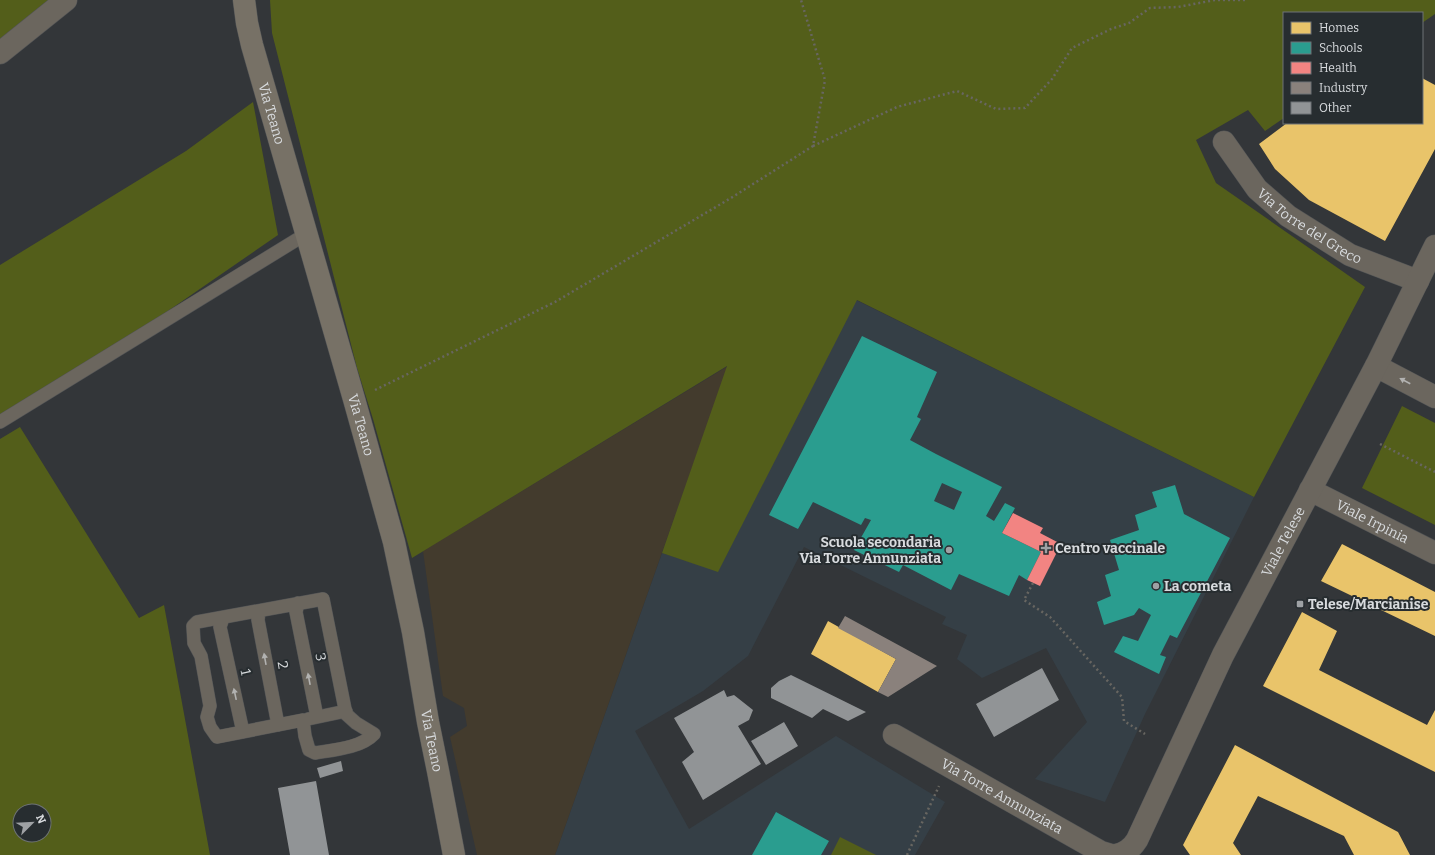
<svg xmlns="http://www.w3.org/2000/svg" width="1435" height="855" viewBox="0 0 1435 855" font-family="Bitter,serif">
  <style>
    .built { fill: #353f46 }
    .industrial { fill: #433b2d }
    .green { fill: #535e1a; fill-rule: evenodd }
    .homes { fill: #e9c46a }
    .schools { fill: #2a9d8f; fill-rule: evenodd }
    .health { fill: #f28482 }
    .industry { fill: #8a817c }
    .building { fill: #919496 }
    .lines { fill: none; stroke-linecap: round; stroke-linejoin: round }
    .lane-casing { stroke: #525456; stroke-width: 14 }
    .street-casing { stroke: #525456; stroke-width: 23 }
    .secondary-casing { stroke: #525456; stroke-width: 23 }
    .path { stroke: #686661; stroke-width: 2.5; stroke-dasharray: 2 3; stroke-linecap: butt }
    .lane { stroke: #6b665e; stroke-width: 13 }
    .street { stroke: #6b665e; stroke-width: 22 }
    .secondary { stroke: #777166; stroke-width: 22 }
    .oneway { fill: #b2b2b1 }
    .poi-dot { fill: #9ea1a4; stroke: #272d30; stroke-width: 1.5 }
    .labels { text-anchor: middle; stroke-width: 4; stroke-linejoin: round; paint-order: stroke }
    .street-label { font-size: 14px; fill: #d8dbde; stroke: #272d30 }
    .poi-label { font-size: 14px; font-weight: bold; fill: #d8dbde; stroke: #272d30; text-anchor: start }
  </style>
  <rect width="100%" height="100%" fill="#333639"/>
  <path class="built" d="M856 300 1254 497 1145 714 1105 802 1035 779 1087 722 1046 648 982 678 957 659 967 635 942 624 946 617 804 547 748 656 703 691 635 731 689 829 836 736 945 802 915 855H555L662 553 718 571Z"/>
  <path class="industrial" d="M728 366 555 855H477L450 737 467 726 464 708 443 696 423 551Z"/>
  <path class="green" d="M0 0H54L0 42Z
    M270 0H1435V14L1422 23V13H1284V118L1265 131 1248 110 1196 140 1216 183 1365 287 1254 497 857 300 718 572 662 553 727 366 412 558 373 419 357 368 272 33Z
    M253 102 278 235 0 427V265L186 151Z
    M1402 406 1435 423V525L1362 488Z
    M20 427 139 618 164 605 210 855H0V439ZM20 811H44V835H20Z
    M840 837 876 855H831Z"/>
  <path class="homes" d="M1422 78 1435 85V149L1385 241 1309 200 1275 169 1259 144 1287 123H1422Z
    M1342 544 1435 592V636L1321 581Z
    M1302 612 1337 631 1319 670 1427 725 1435 710V772L1263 686Z
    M828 621 896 659 878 692 811 654Z
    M1235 745 1398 832 1410 855H1354L1344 836 1258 796 1233 843 1241 855H1190L1183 845Z"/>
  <path class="schools" d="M862 336 937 372 917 417 921 419 910 440 936 454 1002 487 986 516 994 521 1005 503 1015 508 1002 533 1041 552 1027 580 1019 575 1009 596 959 574 951 590 903 565 899 572 854 550 871 520 865 518 861 525 813 502 798 529 769 515ZM942 483 962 492 954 510 934 501Z
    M1175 485 1184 514 1230 538 1177 638 1170 635 1160 655 1166 657 1159 674 1114 652 1123 636 1138 641 1151 615 1139 608 1134 615 1104 625 1097 602 1111 596 1105 575 1119 570 1110 540 1139 530 1135 515 1157 507 1152 492Z
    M776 812 829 841 821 855H752Z"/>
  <path class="health" d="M1013 513 1043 528 1040 533 1061 544 1040 586 1027 580 1041 552 1002 533Z"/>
  <path class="industry" d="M845 616 937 666 888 697 878 692 896 659 838 628Z"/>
  <path class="building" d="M1042 668 1059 700 994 737 976 704Z
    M791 675 866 712 848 721 823 709 812 718 771 698V688L779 681Z
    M724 690 727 697 734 695 753 710 749 720 738 726 761 764 703 800 682 762 694 752 674 718Z
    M784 722 798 746 766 765 751 741Z
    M341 761 343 771 320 778 317 768Z
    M316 781 329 855H290L278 788Z"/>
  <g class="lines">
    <defs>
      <path id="lane" d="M0 422 306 234
        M323 599 346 714 356 723 374 734C361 748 333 750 315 753L309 750 305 736 303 720 217 737 210 727 207 717 210 706 201 656 194 643 193 626 197 622Z
        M298 603 296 612 317 717
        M259 611 258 620 278 725
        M223 618 220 627 243 732
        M308 719 346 711"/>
      <g id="street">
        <path d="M0 53 66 0"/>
        <path id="s1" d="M1224 142 1257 189 1288 216 1350 255 1418 281"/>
        <path d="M1376 366 1435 397"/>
        <path id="s2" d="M1310 490 1435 553"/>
        <path id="s3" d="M894 735 1101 852 1111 855"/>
        <path id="s4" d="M1116 855C1126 853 1132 848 1137 840L1223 655 1376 366 1435 246"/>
      </g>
      <g id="secondary">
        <path id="s5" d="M244 0 247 23 252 45 354 399 394 542 413 632 428 722 438 771 454 855"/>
      </g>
    </defs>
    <use href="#lane" class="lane-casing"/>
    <use href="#street" class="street-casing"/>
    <use href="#secondary" class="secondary-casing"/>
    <path class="path" d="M813 146 897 107 957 91 996 109 1025 108 1052 79 1072 48 1111 29 1129 23 1150 8 1178 7 1215 0H1246
      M375 390 555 302 731 198 813 146 825 80 801 0
      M1380 444 1435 472
      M1033 583 1024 600 1050 617 1122 697 1124 721 1145 734
      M907 855 939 786"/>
    <use href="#lane" class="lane"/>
    <use href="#street" class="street"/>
    <use href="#secondary" class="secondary"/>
  </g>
  <defs><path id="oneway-solid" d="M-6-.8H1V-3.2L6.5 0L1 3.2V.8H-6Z"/></defs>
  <g class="oneway">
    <use href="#oneway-solid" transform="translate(1405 381) rotate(-152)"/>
    <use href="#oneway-solid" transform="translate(265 659) rotate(-100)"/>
    <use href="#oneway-solid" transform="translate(309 679) rotate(-101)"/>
    <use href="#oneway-solid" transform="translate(235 694) rotate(-102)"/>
  </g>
  <g class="poi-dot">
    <path d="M1044 542h4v4h4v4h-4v4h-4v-4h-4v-4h4z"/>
    <circle cx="949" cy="550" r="4"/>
    <circle cx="1156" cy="586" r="4"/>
    <rect x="1296" y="600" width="8" height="8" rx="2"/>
  </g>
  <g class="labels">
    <g class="street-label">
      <text dy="5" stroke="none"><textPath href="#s5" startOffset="117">Via Teano</textPath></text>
      <text dy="5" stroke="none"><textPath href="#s1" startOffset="122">Via Torre del Greco</textPath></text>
      <text dy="5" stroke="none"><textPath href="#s5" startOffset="441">Via Teano</textPath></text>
      <text dy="5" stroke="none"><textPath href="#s2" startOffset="70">Viale Irpinia</textPath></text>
      <text dy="5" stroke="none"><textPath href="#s4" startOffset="359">Viale Telese</textPath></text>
      <text transform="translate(321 657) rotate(79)" y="5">3</text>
      <text transform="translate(283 665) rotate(80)" y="5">2</text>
      <text transform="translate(246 672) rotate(78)" y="5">1</text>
      <text dy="5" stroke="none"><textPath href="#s5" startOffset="765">Via Teano</textPath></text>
      <text dy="5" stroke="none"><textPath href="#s3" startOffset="124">Via Torre Annunziata</textPath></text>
    </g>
    <g class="poi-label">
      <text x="941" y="547" text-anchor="end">Scuola secondaria<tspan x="941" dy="16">Via Torre Annunziata</tspan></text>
      <text x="1055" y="553">Centro vaccinale</text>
      <text x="1164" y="591">La cometa</text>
      <text x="1308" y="609">Telese/Marcianise</text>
    </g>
  </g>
  <rect x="1283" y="12" width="140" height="112" fill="#272d30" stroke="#6e7376"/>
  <rect x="1291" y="22" width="20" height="12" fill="#e9c46a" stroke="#6e7376"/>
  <text x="1319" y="32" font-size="12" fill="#d8dbde">Homes</text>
  <rect x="1291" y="42" width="20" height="12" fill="#2a9d8f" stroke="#6e7376"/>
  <text x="1319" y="52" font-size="12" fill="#d8dbde">Schools</text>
  <rect x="1291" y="62" width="20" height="12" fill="#f28482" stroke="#6e7376"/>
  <text x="1319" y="72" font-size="12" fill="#d8dbde">Health</text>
  <rect x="1291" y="82" width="20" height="12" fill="#8a817c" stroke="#6e7376"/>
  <text x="1319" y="92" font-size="12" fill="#d8dbde">Industry</text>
  <rect x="1291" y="102" width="20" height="12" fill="#919496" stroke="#6e7376"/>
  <text x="1319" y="112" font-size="12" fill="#d8dbde">Other</text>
  <g transform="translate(32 823) rotate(66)"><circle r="19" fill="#272d30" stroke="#6e7376"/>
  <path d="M0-3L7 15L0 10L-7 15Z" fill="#9ea1a4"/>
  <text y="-6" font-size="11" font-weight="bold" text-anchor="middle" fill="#d8dbde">N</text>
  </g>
</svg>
